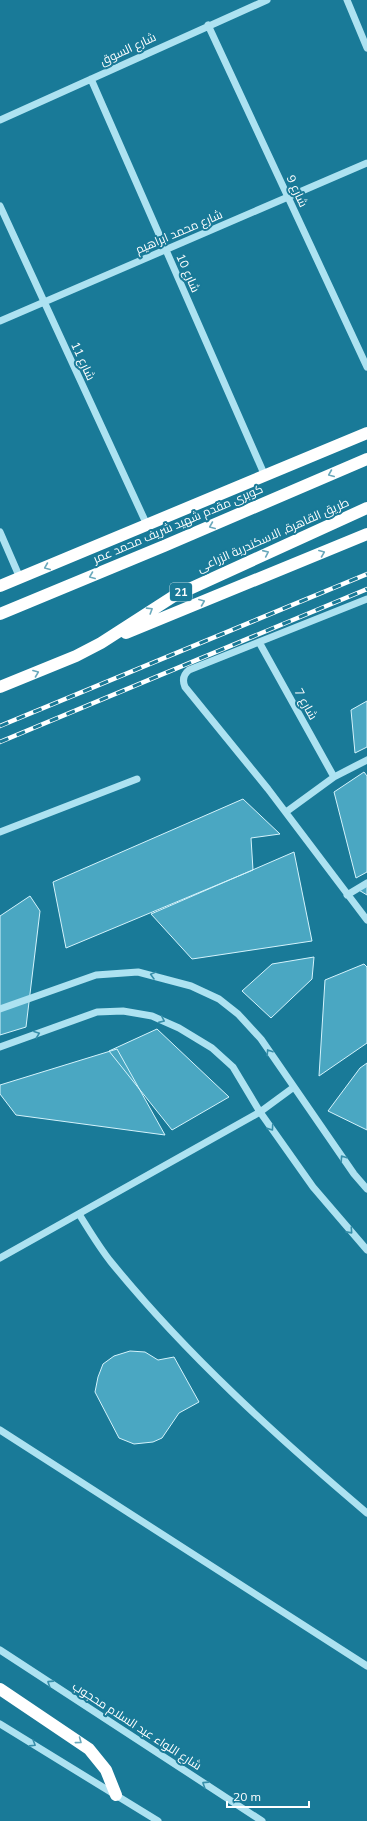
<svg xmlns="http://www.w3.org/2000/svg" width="367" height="1821" viewBox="0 0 367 1821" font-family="Mulish,Cairo,sans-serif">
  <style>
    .building { fill: #4aa7c2; stroke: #d4f3fc }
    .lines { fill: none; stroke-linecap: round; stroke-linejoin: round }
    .minor { stroke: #ade2f1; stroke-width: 7 }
    .highway { stroke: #fff; stroke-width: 12 }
    .rail-casing { stroke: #fff; stroke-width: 4.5 }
    .rail { stroke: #197a98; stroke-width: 3; stroke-dasharray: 9; stroke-linecap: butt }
    .oneway { stroke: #6aa9bc }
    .oneway2 { stroke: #378faa }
    .labels { text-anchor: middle; stroke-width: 4; stroke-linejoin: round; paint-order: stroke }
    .shield { fill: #197a98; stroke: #bad7e0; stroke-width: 1 }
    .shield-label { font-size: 11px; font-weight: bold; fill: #fff }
    .street-label { font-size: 12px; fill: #fff; stroke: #197a98 }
  </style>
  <rect width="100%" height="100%" fill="#197a98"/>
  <path class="building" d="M367 701V747L355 753 351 710Z
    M364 772 367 776V872L356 878 334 792Z
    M243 799 280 834 251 838 253 870 66 948 53 882Z
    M294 852 312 941 192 959 151 914Z
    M367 886V895L357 889Z
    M30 896 40 911 26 1027 0 1035V916Z
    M314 957 312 979 271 1018 242 991 272 964Z
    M364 964 367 967V1043L319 1076 325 980Z
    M157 1029 229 1097 172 1130 109 1051Z
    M117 1049 165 1135 16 1115 0 1094V1085Z
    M367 1063V1130L328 1111 360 1068Z
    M130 1351 145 1352 158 1360 174 1357 199 1402 179 1413 162 1438 153 1442 134 1444 119 1438 95 1392 98 1377 103 1364 114 1356Z"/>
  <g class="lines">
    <path class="minor" d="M347 0 367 48
      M208 25 367 367
      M91 79 265 476
      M0 120 267 0
      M0 206 147 525
      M0 321 367 163
      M0 532 20 578
      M367 599 189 670C184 674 182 680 185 687L268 789 367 920
      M259 642 334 777
      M286 812 334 777 367 760
      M0 832 137 779
      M347 895 367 883
      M0 1009 96 975 138 972 191 986 219 999 238 1014 261 1039 354 1174 367 1189
      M0 1047 97 1012 123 1011 152 1016 179 1028 212 1048 233 1067 260 1112 313 1187 367 1250
      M79 1214C89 1230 99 1247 111 1262 186 1354 276 1436 367 1513
      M0 1258 260 1112 294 1087
      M0 1430 367 1666
      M0 1650 262 1821
      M0 1724 158 1821"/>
    <path class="highway" d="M0 586 367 433
      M0 614 164 546 367 459
      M126 633 367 534
      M0 687 76 656 101 643 174 596 367 508
      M0 1689 89 1749 106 1770 116 1795"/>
    <defs>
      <path id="rail" d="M0 726 367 574
        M0 742 367 589"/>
    </defs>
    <use href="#rail" class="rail-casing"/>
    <use href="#rail" class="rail"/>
  </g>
  <defs><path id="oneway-chevron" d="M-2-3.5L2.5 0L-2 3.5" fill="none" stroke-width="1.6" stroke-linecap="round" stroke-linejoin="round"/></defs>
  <g class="oneway">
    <use href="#oneway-chevron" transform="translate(331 474) rotate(157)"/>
    <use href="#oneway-chevron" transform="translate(212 526) rotate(157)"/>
    <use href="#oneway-chevron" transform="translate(266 553) rotate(-24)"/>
    <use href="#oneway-chevron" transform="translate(322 553) rotate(-22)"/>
    <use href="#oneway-chevron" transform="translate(47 567) rotate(157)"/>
    <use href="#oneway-chevron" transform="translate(92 576) rotate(158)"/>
    <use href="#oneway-chevron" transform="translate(202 602) rotate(-22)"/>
    <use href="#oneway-chevron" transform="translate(150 610) rotate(-32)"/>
    <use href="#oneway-chevron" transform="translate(36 673) rotate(-21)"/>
    <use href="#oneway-chevron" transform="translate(79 1741) rotate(37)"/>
  </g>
  <g class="oneway2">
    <use href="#oneway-chevron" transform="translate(153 975) rotate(-165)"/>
    <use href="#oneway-chevron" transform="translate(162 1020) rotate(24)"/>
    <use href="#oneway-chevron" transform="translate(37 1034) rotate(-20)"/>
    <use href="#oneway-chevron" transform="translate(269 1052) rotate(-123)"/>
    <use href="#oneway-chevron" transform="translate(271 1128) rotate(55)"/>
    <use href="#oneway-chevron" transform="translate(343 1158) rotate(-124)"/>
    <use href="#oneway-chevron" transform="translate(350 1231) rotate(48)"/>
    <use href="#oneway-chevron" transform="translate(50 1683) rotate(-147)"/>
    <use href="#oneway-chevron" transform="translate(33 1744) rotate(32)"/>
    <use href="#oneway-chevron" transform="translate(205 1784) rotate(-147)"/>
  </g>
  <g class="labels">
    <rect class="shield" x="170" y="583" width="22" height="18" rx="3"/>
    <g class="shield-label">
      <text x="181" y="596">21</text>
    </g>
    <g class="street-label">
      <text transform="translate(128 49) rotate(-25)" y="4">شارع السوق</text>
      <text transform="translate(297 191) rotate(65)" y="4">شارع 9</text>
      <text transform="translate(179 232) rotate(-23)" y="4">شارع محمد ابراهيم</text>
      <text transform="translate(188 273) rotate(66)" y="4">شارع 10</text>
      <text transform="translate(83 361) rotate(65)" y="4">شارع 11</text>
      <text transform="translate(178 524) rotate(-23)" y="4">كوبرى مقدم شهيد شريف محمد عمر</text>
      <text transform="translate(273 535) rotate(-24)" y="4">طريق القاهرة, الاسكندرية الزراعى</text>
      <text transform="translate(306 704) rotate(61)" y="4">شارع 7</text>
      <text transform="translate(137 1726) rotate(33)" y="4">شارع اللواء عبد السلام محجوب</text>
    </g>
  </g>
  <path d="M227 1801v6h82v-6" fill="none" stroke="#ffffff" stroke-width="2"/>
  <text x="233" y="1801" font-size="12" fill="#ffffff" stroke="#197a98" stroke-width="3" paint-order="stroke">20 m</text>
</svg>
